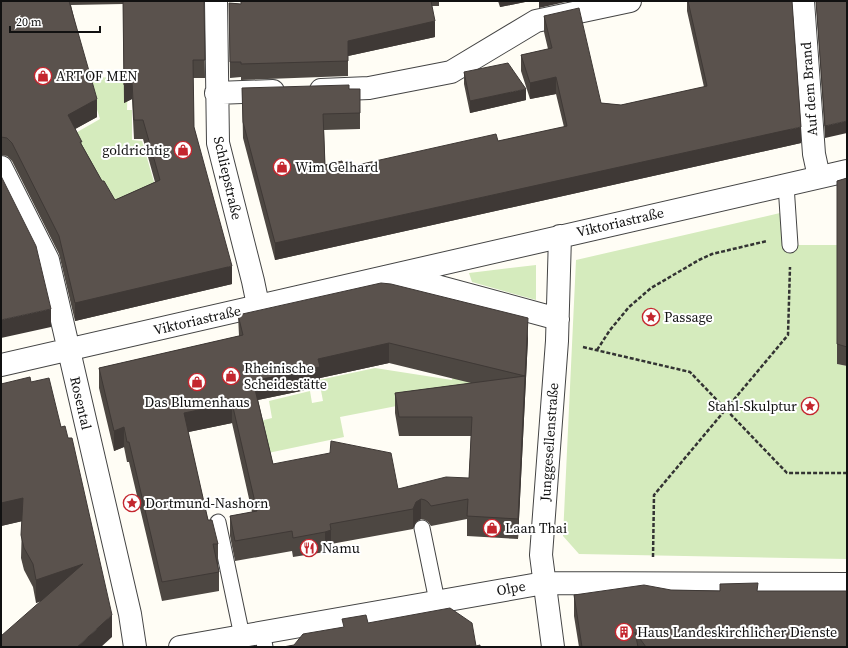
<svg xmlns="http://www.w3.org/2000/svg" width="848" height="648" viewBox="0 0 848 648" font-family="'Source Serif 4',serif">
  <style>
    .green { fill: #d5ebbd }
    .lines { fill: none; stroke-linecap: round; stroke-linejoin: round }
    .service-casing { stroke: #444; stroke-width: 17 }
    .minor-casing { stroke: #444; stroke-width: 24 }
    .path { stroke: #333; stroke-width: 2.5; stroke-dasharray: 4 2; stroke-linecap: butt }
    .service { stroke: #fff; stroke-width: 15 }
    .minor { stroke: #fff; stroke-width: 22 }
    .wall { fill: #4d4742; fill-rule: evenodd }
    .shaded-wall { fill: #3f3936 }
    .building { fill: #5a524d; stroke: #3f3936 }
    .labels { text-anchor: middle; stroke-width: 4; stroke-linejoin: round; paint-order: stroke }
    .poi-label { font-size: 14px; fill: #111; stroke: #fff; text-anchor: start }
    .street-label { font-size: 14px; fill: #111; stroke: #fff }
  </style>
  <rect width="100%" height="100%" fill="#fffdf5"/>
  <path class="green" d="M87 77 128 78 127 110H132V140L142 141 164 216 187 240 98 196 72 135 100 119Z
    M780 213 790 245H838L837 364 847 366V559L579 554 563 536 576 260Z
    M536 265V300L472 282 469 273Z
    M375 368 452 380 453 375 473 380 470 405 412 403 340 417 344 437 268 453 260 421 272 418 269 401 310 391 312 403 323 401 319 380Z"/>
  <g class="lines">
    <defs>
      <path id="service" d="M786 185 790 245
        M218 522 242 636
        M422 528 437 601
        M262 632 265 647"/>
      <path id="minor" d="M216 1 218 143 253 281 258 305
        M803 1 814 154 819 177
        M321 90 369 88 451 72 536 21 630 1
        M216 93 273 91
        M1 167 48 260 130 614 135 647
        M396 275 558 319
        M1 365 847 171
        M180 647 544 583 847 584
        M553 647 541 555 557 341 560 236"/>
    </defs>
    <use href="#service" class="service-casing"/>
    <use href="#minor" class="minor-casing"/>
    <path class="path" d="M583 347 690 372 787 473H847
      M597 350 610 330 629 307 651 288 699 260 712 254 767 241
      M653 557 654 495 788 335 790 267"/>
    <use href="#service" class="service"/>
    <use href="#minor" class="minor"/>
  </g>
  <path class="wall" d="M1 1H204L205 78H193L194 127 232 284 75 321 59 254 12 161 7 156 1 155ZM123 4 124 103 132 99 134 139H143L155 182 115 200 102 181 82 145 75 129 97 117 71 5Z
    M241 1H439V6H432L435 37 348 56V76L241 80V77L230 78 229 3 241 4Z
    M498 1H530L500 7Z
    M687 1H688L801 143 275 260 243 138 242 88 360 89V129L324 130 325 165 344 168 498 141 564 127 556 94 530 99 521 71V55L548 49 544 32V16L601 103 621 105 704 87 687 11Z
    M816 1H847L825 138Z
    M464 72 526 100 470 113 464 84Z
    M847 178V366L837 364V181Z
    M238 315 528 338 518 539 467 536V519L431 526 428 522 425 520 421 519 416 522 413 529 331 544V549L325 552 293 557 292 551 235 561 230 536V516L252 512 232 423 188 432 208 520 218 544V563L219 572V591L162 601 129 462H127L124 447 114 451 99 388V368L239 336ZM389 363 471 383 395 393V413L399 436H471L469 478 398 489 273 464 258 400 320 387V378Z
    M31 382 61 427 112 637 40 601 36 603 33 587 24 570 21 558 22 521 1 526V384Z
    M671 590 758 591 847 647H579L574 616V595Z"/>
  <path class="shaded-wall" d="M500 1H530L500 7Z
    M539 1H570L539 8Z
    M435 21V37L348 56V41Z
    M556 77V94L530 99V83Z
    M132 81V99L124 103V85Z
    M526 89V100L470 113V101Z
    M97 99V117L68 133V115Z
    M847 121V133L825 138V126Z
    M801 127V143L275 260V243Z
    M232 266V284L75 321V303Z
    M51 309V327L1 338V320Z
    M528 318V338L518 539V519Z
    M389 343V363L320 378V387L253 401V381L318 359Z
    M232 403V423L184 433V413Z
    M124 427V447L114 451V431Z
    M23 498V521L1 526V503Z
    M421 499V519L416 522 413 529V509L416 502Z
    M331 530V549L325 552V532Z
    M83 564V587L36 603V580Z
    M112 615V637L101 647H77Z"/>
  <path class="building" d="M1 1H69L97 99 68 115 82 142H80L102 181H104L115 200 160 180 143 120H134L132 81 124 85 123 1H204L205 60H193L194 127 232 266 75 303 59 236 12 143 7 138 1 137Z
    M241 1H431L435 21 348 41V61L241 64V62H230L229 3 241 4Z
    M688 1H792L801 127 275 243 243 122 242 88 349 85V89H360V113L323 114 325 165 342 161 344 168 496 134 498 141 567 126 556 77 530 83 521 55 552 48 544 16 579 8 601 103 621 105 707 86Z
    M816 1H847V121L825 126Z
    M508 63 526 89 470 101 464 72Z
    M1 176 36 246 51 309 1 320Z
    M847 178V347L837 344V181Z
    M381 283 391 284 528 318 525 376 389 343 318 359 320 367 253 381 273 464 330 453 331 441 391 453 398 489 446 477 469 478 472 417H399L395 393 525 376 518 519 467 516 468 499 431 506 428 502 425 500 421 499 416 502 413 509 330 524 331 530 325 532 293 538 292 531 235 541 230 516 257 511 232 403 184 413 208 520H212L218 544H213L219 572 162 582 129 442H127L124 427 114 431 99 368 243 335 238 315Z
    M30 377 31 382 49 378 61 427 65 426 68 438H72L112 615 77 647H1V636L83 564 36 580 33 564 24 548 21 535 23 498 1 503V384Z
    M758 583 757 591H847V647H646L635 632 638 647H582L574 595 644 585 671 590 720 591V584Z
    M450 608 472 623 476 646 480 645V647H283L294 645 303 634 344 627 342 619 366 615 368 623Z"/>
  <defs>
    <symbol id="shop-ring" viewBox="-11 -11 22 22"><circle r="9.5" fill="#fff" stroke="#c4262e" stroke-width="1.5"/><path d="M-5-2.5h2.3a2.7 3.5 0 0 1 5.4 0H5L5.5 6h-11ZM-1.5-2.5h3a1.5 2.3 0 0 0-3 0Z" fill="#c4262e"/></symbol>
    <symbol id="sight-ring" viewBox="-11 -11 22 22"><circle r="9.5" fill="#fff" stroke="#c4262e" stroke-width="1.5"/><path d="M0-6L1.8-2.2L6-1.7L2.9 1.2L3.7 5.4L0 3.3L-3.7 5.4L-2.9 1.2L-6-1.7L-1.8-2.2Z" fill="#c4262e"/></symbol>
    <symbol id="restaurant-ring" viewBox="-11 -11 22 22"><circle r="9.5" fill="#fff" stroke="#c4262e" stroke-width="1.5"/><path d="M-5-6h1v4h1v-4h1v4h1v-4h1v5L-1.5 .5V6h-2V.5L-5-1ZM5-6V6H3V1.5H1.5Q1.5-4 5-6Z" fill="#c4262e"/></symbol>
    <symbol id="building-ring" viewBox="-11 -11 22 22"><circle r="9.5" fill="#fff" stroke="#c4262e" stroke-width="1.5"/><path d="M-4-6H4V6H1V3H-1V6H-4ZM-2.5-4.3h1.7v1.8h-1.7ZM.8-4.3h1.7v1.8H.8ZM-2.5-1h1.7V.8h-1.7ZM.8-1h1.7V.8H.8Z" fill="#c4262e"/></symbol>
  </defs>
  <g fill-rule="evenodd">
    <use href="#shop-ring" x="33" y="66" width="20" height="20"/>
    <use href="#shop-ring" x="173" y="140" width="20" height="20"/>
    <use href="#shop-ring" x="272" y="157" width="20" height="20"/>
    <use href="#sight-ring" x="641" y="307" width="20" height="20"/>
    <use href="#shop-ring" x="221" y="366" width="20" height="20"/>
    <use href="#shop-ring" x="187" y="372" width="20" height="20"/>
    <use href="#sight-ring" x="800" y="396" width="20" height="20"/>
    <use href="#sight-ring" x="122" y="493" width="20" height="20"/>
    <use href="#shop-ring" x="482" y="518" width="20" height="20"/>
    <use href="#restaurant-ring" x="299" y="538" width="20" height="20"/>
    <use href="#building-ring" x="614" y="622" width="20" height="20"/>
  </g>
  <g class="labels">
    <g class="poi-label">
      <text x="56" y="81">ART OF MEN</text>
      <text x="170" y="155" text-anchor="end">goldrichtig</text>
      <text x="295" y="172">Wim Gelhard</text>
      <text x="664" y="322">Passage</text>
      <text x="244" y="373">Rheinische<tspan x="244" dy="16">Scheidestätte</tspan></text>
      <text x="197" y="407" text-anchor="middle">Das Blumenhaus</text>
      <text x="797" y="411" text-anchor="end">Stahl-Skulptur</text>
      <text x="145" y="508">Dortmund-Nashorn</text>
      <text x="505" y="533">Laan Thai</text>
      <text x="322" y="553">Namu</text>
      <text x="637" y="637">Haus Landeskirchlicher Dienste</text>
    </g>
    <g class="street-label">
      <text transform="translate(809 89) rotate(-94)" y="5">Auf dem Brand</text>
      <text transform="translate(228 178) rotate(77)" y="5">Schliepstraße</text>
      <text transform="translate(620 222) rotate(-13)" y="5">Viktoriastraße</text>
      <text transform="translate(197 320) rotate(-13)" y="5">Viktoriastraße</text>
      <text transform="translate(81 403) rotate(77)" y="5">Rosental</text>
      <text transform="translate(549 442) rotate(-86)" y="5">Junggesellenstraße</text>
      <text transform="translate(511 588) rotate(-10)" y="5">Olpe</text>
    </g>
  </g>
  <rect width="848" height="648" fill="none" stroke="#111111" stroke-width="4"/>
  <path d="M10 26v6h90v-6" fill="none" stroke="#111111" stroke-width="2"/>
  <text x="16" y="26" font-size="12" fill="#111111" stroke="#ffffff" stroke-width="3" paint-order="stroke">20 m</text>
</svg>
